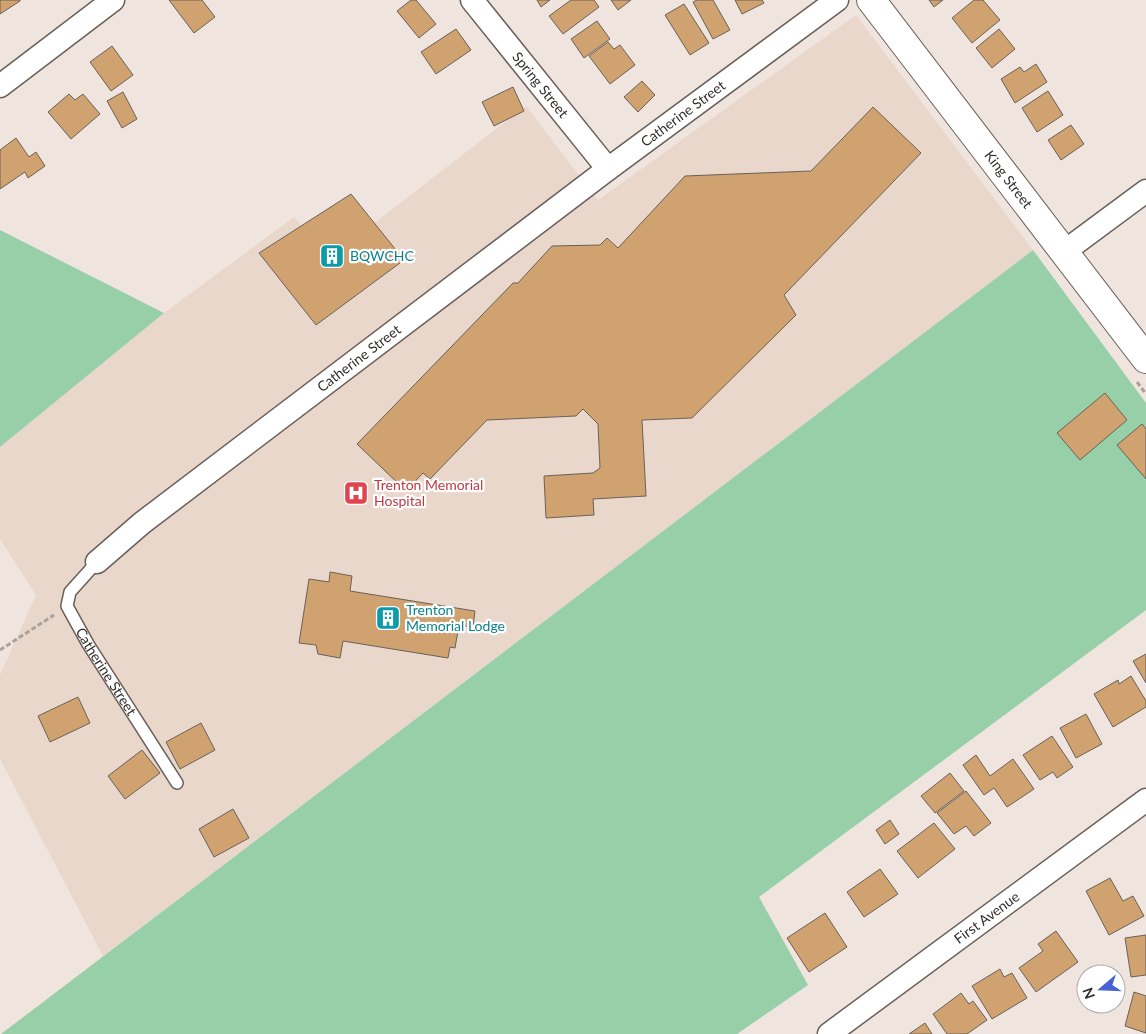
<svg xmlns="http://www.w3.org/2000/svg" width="1146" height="1034" viewBox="0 0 1146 1034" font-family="Lato,sans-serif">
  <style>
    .built { fill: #ead7cc }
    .green { fill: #97cfa9 }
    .building { fill: #cfa270; stroke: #696159 }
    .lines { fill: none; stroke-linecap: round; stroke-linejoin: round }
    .lane-casing { stroke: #695f59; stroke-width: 14 }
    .street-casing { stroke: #695f59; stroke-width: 25 }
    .secondary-casing { stroke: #695f59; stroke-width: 30 }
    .path { stroke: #aba29d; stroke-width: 3; stroke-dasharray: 5 2.5; stroke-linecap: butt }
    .lane { stroke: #fff; stroke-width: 11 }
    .street { stroke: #fff; stroke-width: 22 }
    .secondary { stroke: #fff; stroke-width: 28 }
    .labels { text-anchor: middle; stroke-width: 4.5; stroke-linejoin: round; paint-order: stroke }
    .street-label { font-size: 14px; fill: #322d2b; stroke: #fff }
    .culture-label { font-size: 14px; fill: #0d838f; stroke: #fff; text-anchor: start }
    .health-label { font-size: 14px; fill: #be3a42; stroke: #fff; text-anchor: start }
  </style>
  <rect width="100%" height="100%" fill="#f0e4de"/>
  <path class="built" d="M856 15 1033 250 103 956 0 759V675L36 595 0 539V447L164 313 294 217 329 258 526 106 598 200Z"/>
  <path class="green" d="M0 230 164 313 0 447Z
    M1033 250 1146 403V610L759 897 808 985 737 1034H1Z"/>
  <path class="building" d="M0 0H20V1L0 14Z
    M169 0H202L215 17 194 33Z
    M411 0H416L436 24 419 38 397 11Z
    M537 0H550L541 7Z
    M571 0H594L599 7 563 34 549 16Z
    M611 0H631L618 10Z
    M697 0H713L730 30 713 39 693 2Z
    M735 0H762L764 3 742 14Z
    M929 0H943L934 7Z
    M974 0H983L1000 20 972 43 952 18Z
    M684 4 709 43 690 55 665 15Z
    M597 21 610 39 584 58 571 39Z
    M456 29 471 50 436 74 421 52Z
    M999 29 1015 49 992 68 976 48Z
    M608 42 614 49 620 45 635 65 610 84 589 56Z
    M112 46 133 75 111 91 90 62Z
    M1036 64 1047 82 1015 103 1001 79 1020 67 1024 72Z
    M642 81 655 95 638 112 624 97Z
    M513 87 524 111 494 126 482 102Z
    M1048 91 1063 115 1037 132 1022 108Z
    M123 92 137 119 122 128 107 101Z
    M69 94 75 100 83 94 100 114 71 139 48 112Z
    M873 107 921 153 784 295 796 315 692 418 642 420 646 496 593 499 594 515 546 518 544 476 593 473 600 468 598 424 583 409 576 416 487 420 430 479 423 473 406 491 357 444 513 283H518L552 246 600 245 607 238 618 248 685 176 811 171Z
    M1071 125 1084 144 1061 160 1048 140Z
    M16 138 29 157 36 152 45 166 28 178 25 172 0 189V150Z
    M351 194 404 260 316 325 259 253Z
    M1105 393 1127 420 1080 460 1057 433Z
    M1142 424 1146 429V479L1117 445Z
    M330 572 352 576 350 591 475 611 473 627 459 625 455 648 450 647 448 658 343 641 340 658 318 654 316 645 299 643 309 579 329 582Z
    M1146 654V683L1133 661Z
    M1131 676 1146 701V707L1113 727 1094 694 1118 680 1119 684Z
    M78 697 90 723 50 742 38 716Z
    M1086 714 1102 744 1076 758 1060 728Z
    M201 723 215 750 180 769 166 742Z
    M1052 736 1073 767 1057 778 1053 772 1040 780 1023 755Z
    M142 750 160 773 125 799 108 776Z
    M976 755 990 776 1013 759 1034 789 1007 807 994 788 984 795 963 765Z
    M950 773 964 791 935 813 921 796Z
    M966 791 991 823 974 836 966 826 954 834 937 813Z
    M233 809 249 838 214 857 199 829Z
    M890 820 899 834 885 844 876 830Z
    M934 823 955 849 918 878 897 851Z
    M880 869 898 894 864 917 847 892Z
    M1110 878 1123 901 1133 896 1144 916 1109 935 1086 891Z
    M825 913 847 947 809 972 787 938Z
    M1056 931 1078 962 1036 992 1019 968 1043 951 1038 944Z
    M1146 935V975L1131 977 1125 938Z
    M1000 969 1004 977 1012 973 1027 998 992 1019 972 986Z
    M1134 992 1146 996V1033L1125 1026Z
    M961 993 969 1004 973 1001 987 1020 967 1034H947L933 1014Z
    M925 1023 932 1034H909Z"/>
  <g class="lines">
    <defs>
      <g id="lane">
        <path id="s1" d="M97 562 70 592 67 606 88 644 177 783"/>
      </g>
      <g id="street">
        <path id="s2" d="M472 0 608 169"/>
        <path d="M0 86 113 0"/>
        <path d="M1065 251 1146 191"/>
        <path id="s3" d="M97 562 142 523 608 169 837 0"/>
        <path id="s4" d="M829 1034 1146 800"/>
      </g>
      <g id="secondary">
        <path id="s5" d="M871 0 1146 359"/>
      </g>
    </defs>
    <use href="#lane" class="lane-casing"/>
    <use href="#street" class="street-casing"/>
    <use href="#secondary" class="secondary-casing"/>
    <path class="path" d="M1137 382 1146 394
      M0 650 54 615"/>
    <use href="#lane" class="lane"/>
    <use href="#street" class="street"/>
    <use href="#secondary" class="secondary"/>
  </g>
  <defs>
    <symbol id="building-square" viewBox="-11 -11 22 22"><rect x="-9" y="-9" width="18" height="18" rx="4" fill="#0f9aa8" stroke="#fff"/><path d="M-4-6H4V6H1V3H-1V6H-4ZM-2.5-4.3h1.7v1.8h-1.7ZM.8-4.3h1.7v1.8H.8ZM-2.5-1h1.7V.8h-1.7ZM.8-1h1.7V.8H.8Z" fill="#fff"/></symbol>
    <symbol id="hospital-square" viewBox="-11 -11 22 22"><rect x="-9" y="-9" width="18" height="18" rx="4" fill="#e0444e" stroke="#fff"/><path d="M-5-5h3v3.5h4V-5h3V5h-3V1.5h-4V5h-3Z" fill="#fff"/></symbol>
  </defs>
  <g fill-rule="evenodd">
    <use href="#building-square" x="318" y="242" width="28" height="28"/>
    <use href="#hospital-square" x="342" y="479" width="28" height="28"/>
    <use href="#building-square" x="374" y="604" width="28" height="28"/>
  </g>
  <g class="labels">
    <g class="street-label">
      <text dy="5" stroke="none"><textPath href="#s2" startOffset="109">Spring Street</textPath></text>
      <text dy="5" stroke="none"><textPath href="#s3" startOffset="738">Catherine Street</textPath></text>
      <text dy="5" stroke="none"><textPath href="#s5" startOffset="226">King Street</textPath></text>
      <text dy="5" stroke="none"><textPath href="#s3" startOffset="332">Catherine Street</textPath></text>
      <text dy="5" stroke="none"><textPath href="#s1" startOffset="131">Catherine Street</textPath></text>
      <text dy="5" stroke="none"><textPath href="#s4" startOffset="196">First Avenue</textPath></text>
    </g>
    <g class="culture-label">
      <text x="350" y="261">BQWCHC</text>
      <text x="406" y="615">Trenton<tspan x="406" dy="16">Memorial Lodge</tspan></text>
    </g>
    <g class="health-label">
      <text x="374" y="490">Trenton Memorial<tspan x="374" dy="16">Hospital</tspan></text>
    </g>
  </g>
  <g transform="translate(1101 989) rotate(251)"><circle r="24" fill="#ffffff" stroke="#adabaa"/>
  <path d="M0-4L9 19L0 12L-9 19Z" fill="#4862d6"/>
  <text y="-8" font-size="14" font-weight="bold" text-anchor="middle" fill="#322d2b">N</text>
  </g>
</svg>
